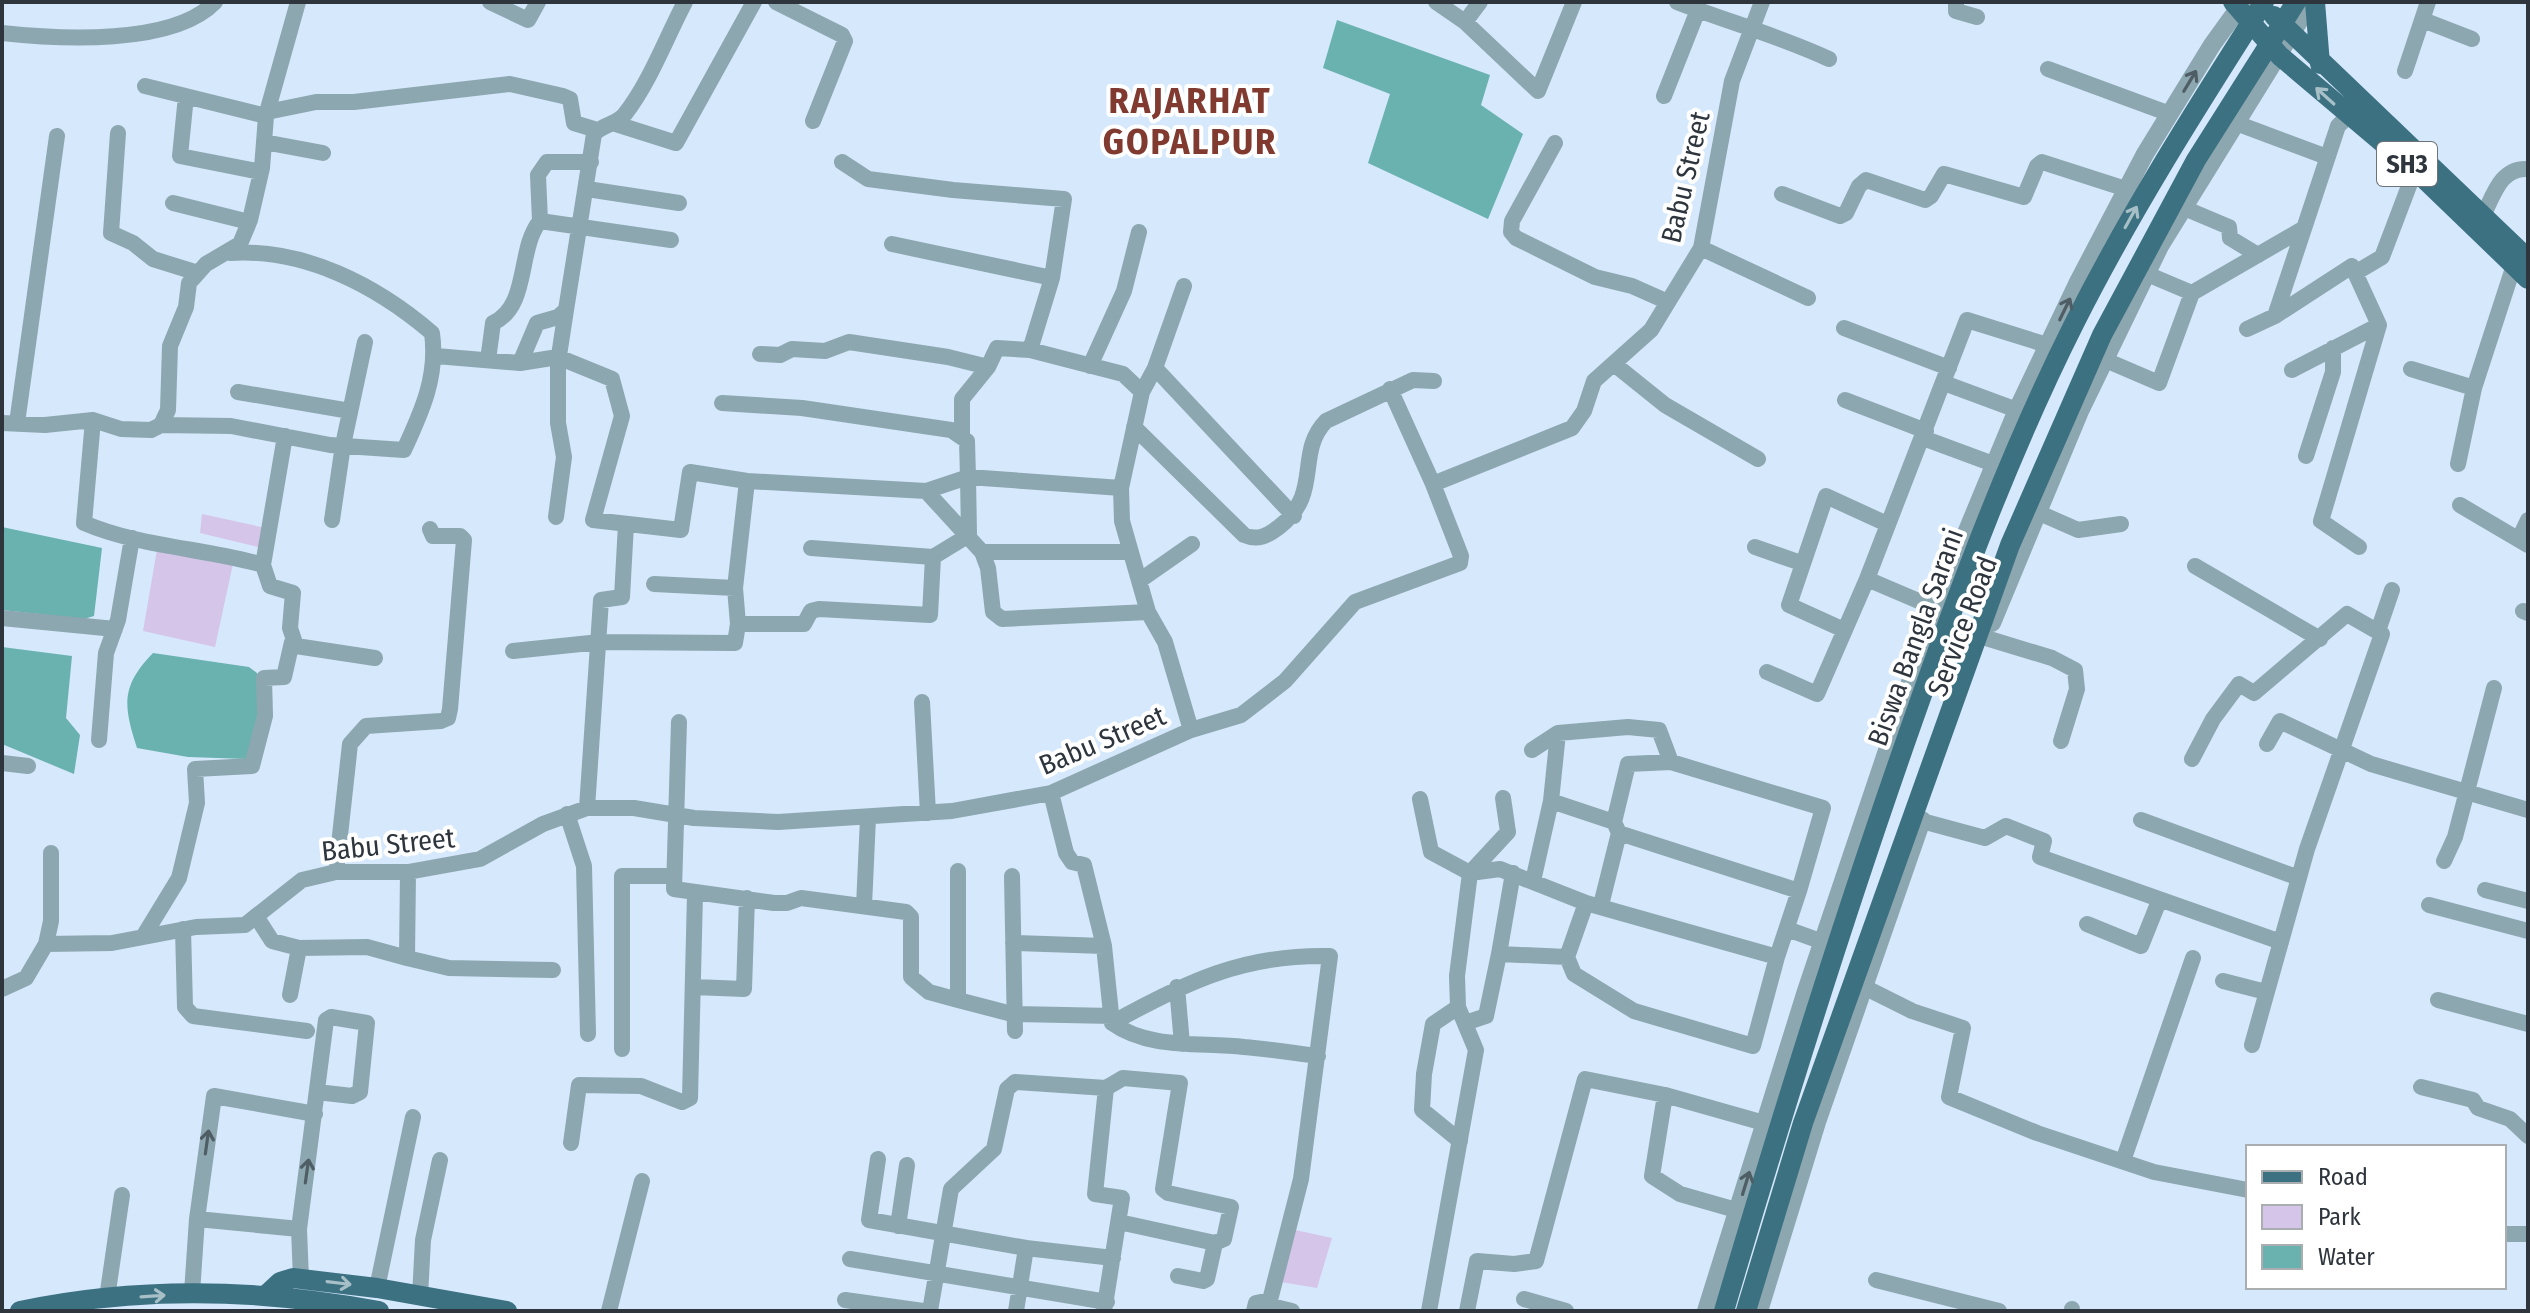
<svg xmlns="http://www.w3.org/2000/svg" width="2530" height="1313" viewBox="0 0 2530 1313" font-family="'Fira Sans Condensed',sans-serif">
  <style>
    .green { fill: #d5c5e9 }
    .water { fill: #69b2af }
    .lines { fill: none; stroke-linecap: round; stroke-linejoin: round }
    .minor { stroke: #8ca7b0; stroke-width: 16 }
    .tertiary { stroke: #8ca7b0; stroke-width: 18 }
    .primary { stroke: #3c7182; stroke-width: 20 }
    .oneway { stroke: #4f5d65 }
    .oneway2 { stroke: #a7bfc7 }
    .labels { text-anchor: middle; stroke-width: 8; stroke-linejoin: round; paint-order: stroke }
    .shield { fill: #fff; stroke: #6d7277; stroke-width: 2 }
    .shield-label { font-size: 26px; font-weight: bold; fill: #2e353d }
    .street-label { font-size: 28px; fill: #2e353d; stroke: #fff }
    .district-label { font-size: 36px; font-weight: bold; letter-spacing: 2px; fill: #813a30; stroke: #fff }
  </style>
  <rect width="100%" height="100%" fill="#d6e8fc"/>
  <path class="green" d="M202 514 266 528 262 548 200 533Z
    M158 544 234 559 215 647 143 631Z
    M1295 1230 1332 1238 1317 1288 1281 1282Z"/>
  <path class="water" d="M1337 20 1490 75 1481 105 1523 134 1488 219 1368 163 1390 94 1323 68Z
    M2 527 102 548 94 616 84 619 2 610Z
    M2 647 72 656 66 718 80 735 74 774 2 744Z
    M153 653 249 667 257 673 260 712 247 759 188 757 137 748C123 705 121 686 153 653Z"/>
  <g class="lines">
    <path class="minor" d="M490 2 528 20 538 2
      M776 2 842 35 845 41 813 121
      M1436 2 1465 22 1480 2
      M1677 2C1728 22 1780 36 1829 59
      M1956 2V11L1977 17
      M2423 20 2472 39
      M1465 22 1538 91 1574 2
      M2 33C58 39 173 46 215 2
      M2048 69 2170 114
      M2405 71 2428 2
      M145 86 266 116
      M186 96 180 156 261 172
      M1664 96 1698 10
      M267 112 316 102H354L510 84 563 96 570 99 574 123 597 130
      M2236 123 2327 157
      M616 124 676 143 754 2
      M118 133 111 233 133 243 153 259 198 273
      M264 142 323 153
      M1555 143 1512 221 1511 232 1516 238 1595 277 1632 286 1668 302
      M591 162H547L538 175 540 221 671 240
      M842 162 868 179 953 190 1064 199 1052 278 1030 350
      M587 189 679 203
      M1782 194 1840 216 1846 213 1859 186 1866 180 1925 200 1931 196 1944 174 2024 197 2037 166 2042 162 2126 189
      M173 203 249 222
      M2184 208 2229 227 2230 238 2258 255
      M2483 216C2494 194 2501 167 2528 169
      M892 244 1052 278
      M1701 248 1808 298
      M2355 273 2382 257 2415 170
      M2147 274 2192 293
      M2275 316 2338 126 2348 116
      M1844 328 1949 368
      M2247 329 2275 316 2352 266 2379 325 2292 370
      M760 354 780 355 792 349 825 351 849 342 948 357 988 367
      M436 356 520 363 537 323 558 317 566 310 594 134C603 124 616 125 625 114 650 82 666 38 685 2
      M2096 356 2159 383 2192 293 2301 230
      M488 360 493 323C530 306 517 249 540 221
      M520 363 558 357 612 379 622 416 593 520 681 530 690 472 747 481 926 491 982 552 988 568 993 612 1002 619 1148 612
      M1614 364 1665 405 1758 459
      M1090 366 1124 291 1139 232
      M1155 368 1294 516
      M2411 369 2474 388
      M1944 383 2017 410
      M1390 389 1433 484
      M238 392 350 411
      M1142 392 1155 368 1184 286
      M1845 400 1926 431
      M722 403 802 408 951 430 967 441 968 477 1121 488
      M93 420 84 523C140 547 204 548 263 565L285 436
      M2 423 45 425 93 420 121 429 151 430 161 425 168 410 170 346 186 307 189 283 206 264 240 244 250 220 262 168 266 116 298 2
      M17 423 57 136
      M161 425 231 426 330 445 404 450C422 411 438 376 432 333 376 285 304 248 230 253
      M1134 427 1244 535C1258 541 1267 536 1279 527 1323 493 1295 453 1326 421L1413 380 1434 381
      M962 434V399L988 367 997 348 1030 350 1123 374 1142 392 1121 488 1122 521 1148 612 1165 642 1191 730
      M1923 438 1996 465
      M2306 456 2333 372V348
      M2458 464 2474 388 2514 265
      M2460 505 2528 545
      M2037 512 2078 530 2121 524
      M556 517 564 457 558 423V362L566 310
      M332 520 343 445 365 342
      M2519 539 2528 520
      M1755 547 1801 563
      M2359 547 2321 521 2379 325
      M811 548 933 557
      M982 552H1129
      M263 565 270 586 293 593 290 628 296 646 375 658
      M2195 566 2320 639
      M1867 579 1935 608
      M1139 581 1192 544
      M654 584 735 588
      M2523 611 2528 613
      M2 618 115 629
      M738 624H804L811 611 819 609 930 615 933 557 969 535 968 477 926 491
      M1844 630 1789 605 1826 496 1887 524
      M2378 631 2392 590
      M1986 638 2052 658 2075 670 2077 689 2061 741
      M513 651 600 642 735 643 738 624 735 588 747 481
      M1767 672 1817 694 1867 579 1967 320 2047 345
      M922 702 928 813
      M679 722 674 889 774 903H787L801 898 906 912 911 917V977L929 992 958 1000V871
      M99 740 106 653 118 620 132 538
      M2267 744 2280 721 2371 764 2528 810
      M1532 750 1558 733 1628 727 1659 730 1671 762
      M2192 759 2213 719 2239 684 2254 693 2347 614 2382 634 2307 849 2252 1045
      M2 763 28 766
      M1051 793 1066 853 1072 862 1084 865 1104 946 1112 1023
      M1420 799 1431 852 1470 873 1508 832 1503 798
      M1551 801 1558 733
      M587 808 601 600 622 597 626 524
      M567 814 584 866 588 1034
      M2141 820 2299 878
      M1922 821 1985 838 2006 826 2044 841 2040 857 2281 942
      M2444 861 2455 837 2494 688
      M336 872 350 744 366 726 441 721 448 718 450 709 464 540 460 536H433L430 529
      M408 872 407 958 449 968 553 970
      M1012 876 1015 1031
      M1533 881 1551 801 1614 822 1619 833 1799 891 1823 808 1671 762 1628 764 1614 822
      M2485 890 2528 901
      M1601 905 1619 833
      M2429 905 2528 931
      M864 906 868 818
      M256 916 272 941 299 948 367 947 407 958
      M2087 924 2141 946 2159 901
      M183 929 185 1007 193 1016 307 1031
      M1787 929 1823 942
      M143 937 179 878 197 803 195 769 252 766 265 716 264 678 284 677 292 642
      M1013 943 1104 946
      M46 944 51 921V853
      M1499 954 1513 873
      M1777 957 1799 891
      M2223 981 2266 992
      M694 987 744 989 747 898
      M1177 987 1182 1044
      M1864 987 1912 1011 1963 1028 1949 1097 2037 1133 2154 1172 2248 1190
      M2 989 26 978 46 944 112 943 196 927 245 925 302 880 336 872H408L480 859 543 824 587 808H634L694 818 778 822 952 811 1051 793 1191 730 1241 715 1285 681 1355 602 1460 563 1461 556 1433 484 1572 428 1584 411 1594 381 1651 330 1701 248 1732 81 1762 2
      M290 995 299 948
      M958 1000 1012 1014 1113 1016
      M2438 1000 2528 1024
      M1458 1007 1433 1024 1424 1074 1422 1110 1460 1141
      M1112 1023C1186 982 1244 954 1330 956L1301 1179 1270 1300 1256 1303 1254 1311
      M1112 1023C1150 1050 1201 1042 1244 1047 1269 1049 1294 1053 1318 1056
      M1465 1023 1486 1016 1499 954 1567 957
      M622 1049V876H673
      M2421 1087 2473 1100 2478 1108 2510 1119 2528 1136
      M1106 1088 1123 1078 1180 1083 1163 1189 1168 1193 1231 1207 1224 1239 1215 1243
      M1665 1095 1652 1176 1680 1194 1736 1210
      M571 1143 579 1085 641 1086 682 1102 690 1098 695 894
      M878 1159 869 1220 1026 1248 1016 1311
      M2123 1161 2193 958
      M197 1219 299 1229
      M1119 1222 1215 1243 1207 1279 1203 1281 1178 1276
      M898 1226 907 1165
      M2504 1234H2528
      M1026 1248 1113 1258
      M850 1259 1107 1302
      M301 1279 299 1229 326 1020 331 1017 367 1023 360 1092 352 1096 317 1092
      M1876 1280 1999 1311
      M377 1288 413 1117
      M192 1293 197 1219 214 1096 315 1114
      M420 1296 423 1240 440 1160
      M107 1298 122 1195
      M1524 1299 1566 1311
      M845 1300 923 1311
      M1258 1303 1292 1311
      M609 1311 642 1181
      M930 1311 951 1189 994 1149 1007 1089 1015 1082 1106 1088 1095 1194 1122 1198 1104 1311
      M1429 1311 1476 1050 1458 1007 1457 976 1470 873 1500 869 1586 903 1777 957 1753 1046 1634 1011 1574 974 1567 957 1586 903
      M1467 1311 1477 1261 1514 1264 1536 1261 1585 1079 1665 1095 1764 1123
      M2072 1311V1309"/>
    <path class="tertiary" d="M1992 623 2080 411 2160 246 2311 2
      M1706 1311 1806 991 1935 608 2017 410 2077 284 2145 154 2212 45 2243 2
      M1759 1311 1817 1122 1922 820"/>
    <path class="primary" d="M2233 2 2280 56 2415 170 2528 279
      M2315 2 2320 64
      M2274 16 2528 259
      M267 1294 280 1282 293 1278 377 1288 507 1311
      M20 1311C138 1286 261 1289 379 1311
      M1724 1311C1782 1114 1843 919 1911 726 1959 589 2010 451 2075 322 2131 211 2197 107 2264 2
      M1746 1311 1803 1123 2010 545 2102 335 2196 160 2296 2"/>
  </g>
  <defs><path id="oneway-shaft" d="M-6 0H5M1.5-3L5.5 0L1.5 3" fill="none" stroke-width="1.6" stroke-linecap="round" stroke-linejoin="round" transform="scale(2)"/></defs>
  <g class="oneway">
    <use href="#oneway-shaft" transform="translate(2190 81) rotate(-59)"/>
    <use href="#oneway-shaft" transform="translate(2065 309) rotate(-64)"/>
    <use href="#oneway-shaft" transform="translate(207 1142) rotate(-82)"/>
    <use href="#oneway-shaft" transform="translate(307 1171) rotate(-82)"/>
    <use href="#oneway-shaft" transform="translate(1746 1183) rotate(-73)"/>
  </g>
  <g class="oneway2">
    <use href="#oneway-shaft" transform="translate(2325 96) rotate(-138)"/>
    <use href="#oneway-shaft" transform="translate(2131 217) rotate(-61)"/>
    <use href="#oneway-shaft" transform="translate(339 1283) rotate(7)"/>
    <use href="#oneway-shaft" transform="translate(153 1296) rotate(-4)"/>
  </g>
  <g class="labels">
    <rect class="shield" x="2377" y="142" width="60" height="44" rx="6"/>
    <g class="shield-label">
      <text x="2407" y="173">SH3</text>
    </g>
    <g class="street-label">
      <text transform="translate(1685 177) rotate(-77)" y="10">Babu Street</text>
      <text transform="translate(1962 626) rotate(-69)" y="10">Service Road</text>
      <text transform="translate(1915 637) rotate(-70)" y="10">Biswa Bangla Sarani</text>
      <text transform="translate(1102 740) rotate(-23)" y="10">Babu Street</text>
      <text transform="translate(388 844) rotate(-6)" y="10">Babu Street</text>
    </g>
    <g class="district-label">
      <text x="1190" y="113">RAJARHAT<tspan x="1190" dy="41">GOPALPUR</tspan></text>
    </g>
  </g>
  <rect width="2530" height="1313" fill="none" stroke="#2e353d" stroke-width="8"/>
  <rect x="2246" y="1145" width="260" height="144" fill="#ffffff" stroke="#abaeb1" stroke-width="2"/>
  <rect x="2262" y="1171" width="40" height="12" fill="#3c7182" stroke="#abaeb1" stroke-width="2"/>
  <text x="2318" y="1185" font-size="24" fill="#2e353d">Road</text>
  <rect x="2262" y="1205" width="40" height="24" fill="#d5c5e9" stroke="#abaeb1" stroke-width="2"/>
  <text x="2318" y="1225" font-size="24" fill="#2e353d">Park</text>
  <rect x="2262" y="1245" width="40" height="24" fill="#69b2af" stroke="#abaeb1" stroke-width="2"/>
  <text x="2318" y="1265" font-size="24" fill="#2e353d">Water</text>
</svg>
